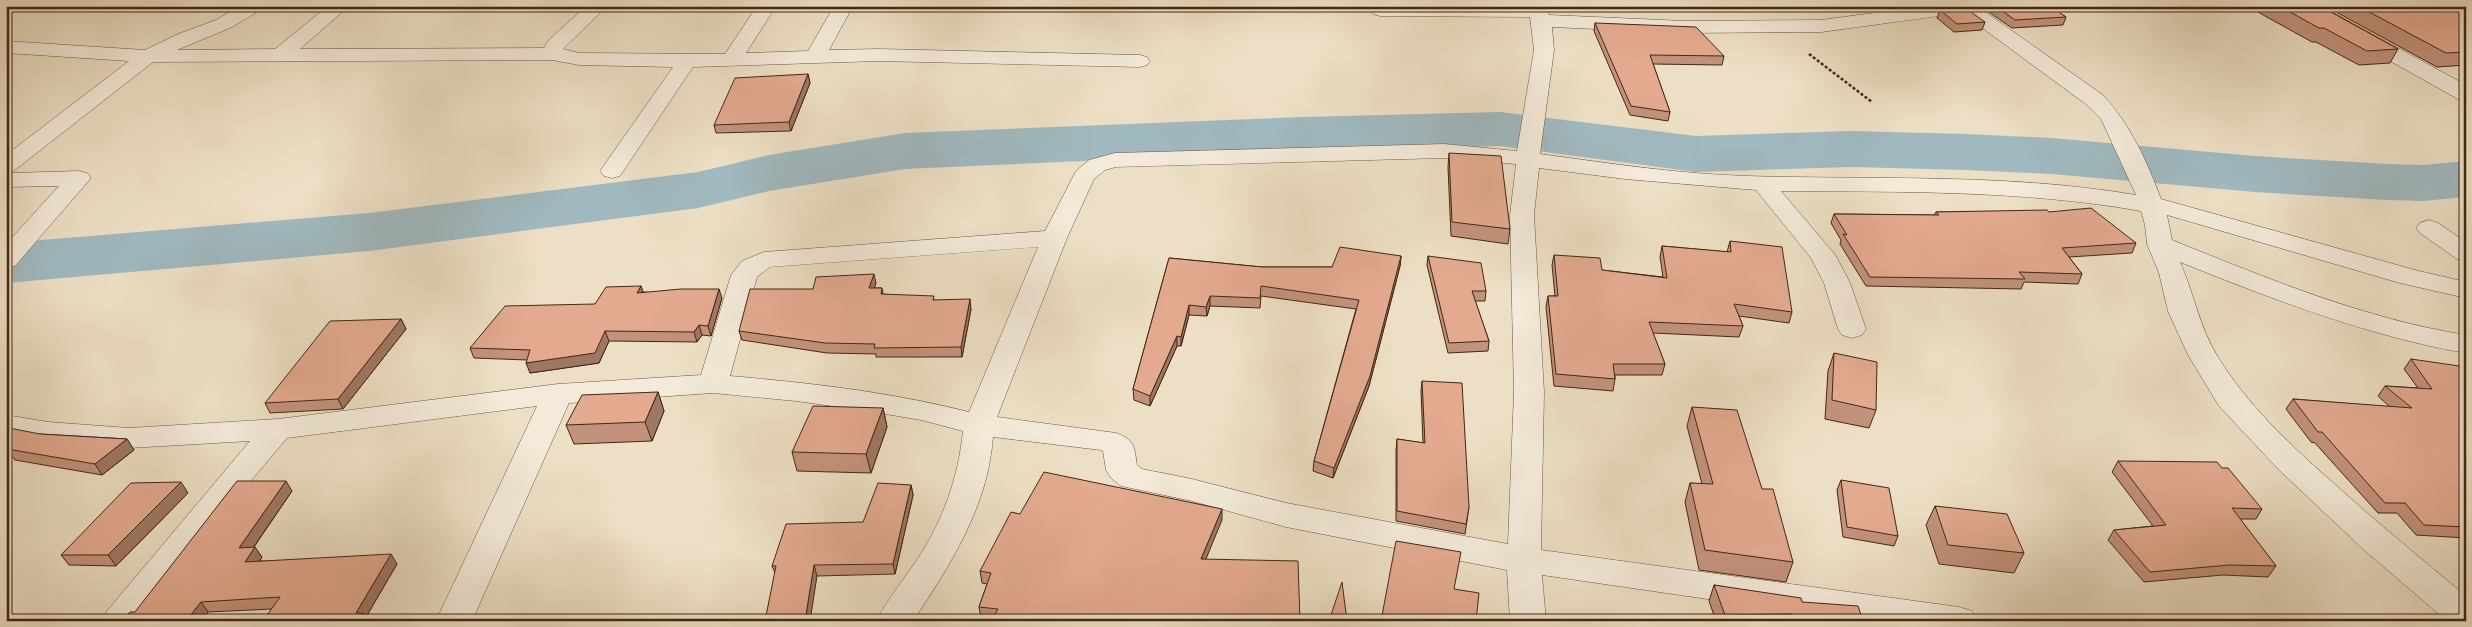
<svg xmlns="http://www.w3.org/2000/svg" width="2472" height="627" viewBox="0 0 2472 627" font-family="Cardo,serif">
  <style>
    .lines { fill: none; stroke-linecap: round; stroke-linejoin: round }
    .river { fill: #a0b9c0; fill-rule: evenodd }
    .minor-casing { stroke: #6d5540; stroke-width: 1 }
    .path { stroke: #422714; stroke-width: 2.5; stroke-dasharray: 3 2; stroke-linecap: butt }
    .minor { fill: #f3ead9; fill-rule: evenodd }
    .wall { fill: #c3927c; stroke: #422714 }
    .shaded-wall { fill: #9f7765; stroke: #422714 }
    .building { fill: #e3aa90; stroke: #422714 }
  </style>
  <rect width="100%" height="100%" fill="#eddfc5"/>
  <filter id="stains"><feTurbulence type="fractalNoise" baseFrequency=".004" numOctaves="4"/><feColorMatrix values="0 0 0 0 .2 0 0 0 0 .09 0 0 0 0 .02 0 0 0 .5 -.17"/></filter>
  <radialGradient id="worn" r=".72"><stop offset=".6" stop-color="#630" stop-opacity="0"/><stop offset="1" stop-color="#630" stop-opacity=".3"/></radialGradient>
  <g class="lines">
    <path class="river" d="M1500 112 1696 136 1851 131 1966 134 2052 138 2255 156 2387 164 2423 165 2466 161V197L2423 201 2387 200 2255 192 2052 174 1966 170 1851 167 1696 172 1500 146 1304 151 905 169 769 191 698 208 369 251 6 283V243L369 213 698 172 769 155 905 133 1304 117Z"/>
    <defs>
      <path id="minor" d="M240 6H263L261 10 230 28 177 50 275 49 328 6H349L300 49 544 48 548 41 586 6H607L563 49 579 53 725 54 757 6H776L746 53 808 51 834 6H853L829 50 879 49 1140 55 1147 57 1150 61 1147 65 1140 67 879 61 693 67 620 176 612 178 604 176 600 171 673 67 579 65 552 60 153 62 11 173 79 171 87 173 91 178 15 266 6 268V244L59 186 6 187V155L129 61 6 53V41L145 50 178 34 216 20Z
        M1373 6H1546L1549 15 1685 21 1821 20 1927 6H1982L1981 9 2103 95C2130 124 2148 163 2161 199L2415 270 2466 282V298L2400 283 2167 215 2172 240C2266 278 2365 319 2466 335V353C2371 337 2269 298 2180 262 2194 293 2199 327 2218 357 2247 404 2288 443 2330 480 2374 520 2420 558 2466 596V621H2447L2363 549 2279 470 2219 406 2188 355 2168 311 2159 273 2147 244 2145 225 2141 211C2022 190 1902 192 1781 191L1836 256 1850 283 1866 329 1862 335 1852 338 1842 335 1838 329 1824 283 1811 258 1756 190 1625 179 1539 168 1534 215 1544 392 1541 550 1959 607 1972 611 1977 621H1859L1542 575 1546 621H1510L1507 570 1286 527 1192 501 1121 486 1111 478 1106 470 1103 451 1101 450 993 437C988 506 951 564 913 621H876C888 599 903 580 917 560 943 520 958 479 963 431L921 420 868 411 796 401 713 393 569 403 472 621H436L537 406 287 438 232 503 141 621H102L107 611 250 441 129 448 48 442 6 435V415L48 422 129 428 278 419 558 384 701 375 731 275 742 261 764 252 1045 231 1076 171 1089 160 1115 153 1444 144 1517 151 1534 50 1530 17 1380 16 1373 14 1370 10ZM1962 13 2087 105 2101 119 2136 195C2007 173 1877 180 1747 176 1678 174 1608 163 1540 154L1554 50 1552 27 1685 33 1821 32ZM1444 158 1516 164 1510 215 1514 392 1508 544 1286 503 1192 479 1142 469 1137 465C1134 446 1135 440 1116 433L997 417 1067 238 1094 179 1105 170 1116 167ZM1038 247 969 412C890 392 811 383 730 376L757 277 770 267Z
        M2297 6H2321L2466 85V100L2458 99 2299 10Z
        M2429 220 2438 223 2466 242V262L2457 259 2420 233 2416 228 2420 223Z"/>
    </defs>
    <use href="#minor" class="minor-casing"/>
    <path class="path" d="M1809 54 1872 102"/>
    <use href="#minor" class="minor"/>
  </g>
  <path class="wall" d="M1983 6H2050L2066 17 2063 25 2012 28 1983 8Z
    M2247 6H2320L2398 49 2390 63 2359 65 2316 42H2312Z
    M2325 6H2466V65L2437 67Z
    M1940 10 1985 22 1982 30 1954 32 1937 18Z
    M1595 23 1724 56 1722 65 1653 64 1670 112 1668 121 1630 115 1594 31Z
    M808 74 810 83 791 131 716 133 714 125Z
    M1449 153 1510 229 1508 244 1451 236 1448 167Z
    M1936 212H2049L2136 243 2132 253 2069 257 2082 274 2078 284 2024 282 2021 289 1866 286 1840 244 1841 240 1831 223 1834 214 1934 215Z
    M1730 241 1792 312 1789 323 1739 316 1743 326 1739 337 1653 333 1665 364 1662 375H1615V379L1613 391 1554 386 1546 307 1548 296H1555L1552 265 1554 255 1602 270 1663 277 1660 257 1662 246 1727 252Z
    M1401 256 1400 266 1369 386 1333 478 1313 471 1314 461 1356 309 1261 296 1260 308 1210 306 1207 316 1189 315 1181 346H1177L1150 406 1134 400 1133 389 1169 258 1262 267H1332Z
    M1428 256 1486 291 1485 301H1475L1489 341 1488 351 1448 353 1427 265Z
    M876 283 874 288H882L883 294 935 300 971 309 962 357H876V354L827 353 742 340 739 331 813 289Z
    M641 286 643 292 722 298 711 336 702 335 697 342 609 341 599 363 530 373 527 360 474 358 470 348 595 304Z
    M401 319 406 329 343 409 270 413 265 403Z
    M1834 353 1876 410 1869 428 1825 419 1828 371Z
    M2411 359 2466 378V538L2416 535 2397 513H2378L2315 443 2311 442 2286 409 2293 399 2390 407 2378 396 2385 386 2418 388 2404 369Z
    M1422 381 1469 507 1465 534 1396 521V450L1397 439 1423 443 1421 391Z
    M658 392 664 411 652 441 574 444 566 425Z
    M1692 407 1762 489 1793 562 1786 582 1699 570 1685 502 1690 483 1702 484 1687 426Z
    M883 408 887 427 871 473 797 471 792 452Z
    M40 434 127 439 134 450 102 475 15 460 7 449Z
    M2118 461 2262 509 2256 519H2240L2276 566 2268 577 2223 575 2144 582 2108 540 2114 530 2153 526 2112 472Z
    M1841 480 1898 536 1894 546 1843 537 1837 490Z
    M911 485 913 495 895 574 817 576 775 573 772 566 863 522Z
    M292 491 254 547 262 557 259 561 397 564 366 617 367 620 263 621 272 609 208 612H135Z
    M188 493 116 566 69 565 61 555Z
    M1935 506 2024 553 2014 573 1939 564 1926 525Z
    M1020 514 1222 520 991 620 981 619 979 607 987 584 982 583 980 571Z
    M1714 585 1802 602 1863 621H1716L1709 601Z"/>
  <path class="shaded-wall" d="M808 74 810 83 791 131 789 122Z
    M1401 256 1400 266 1369 386 1333 478 1334 468Z
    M874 274 876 283 871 298 869 288Z
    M641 286 644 296 637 293Z
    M719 289 722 298 711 336 708 326Z
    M1210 296V306L1207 316 1206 307Z
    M970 299 971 309 962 357 961 347Z
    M1189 305V315L1181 346V337Z
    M401 319 406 329 343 409 338 399Z
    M699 325 702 335 697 342 694 332Z
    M605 331 609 341 599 363 530 373 526 363Z
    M1177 336V346L1150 406V396Z
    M658 392 664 411 652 441 645 422Z
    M883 408 887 427 871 473 866 454Z
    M127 439 134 450 102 475 95 464Z
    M286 481 292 491 246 558 239 548Z
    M181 482 188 493 116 566 108 555Z
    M911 485 913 495 895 574 893 564Z
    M1222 509V520L1201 571V559Z
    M255 547 262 557 252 572 245 562Z
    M391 554 397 564 366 617 368 621H360L356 613Z
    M814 565 817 576 810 621H805Z
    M201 602 208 612 202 621H186Z"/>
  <path class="building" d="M1995 6H2050L2066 17 2015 20Z
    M2279 6H2320L2398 49 2367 51 2324 28H2319Z
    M2358 6H2458L2466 10V52L2446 53Z
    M1964 7 1985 22 1957 24 1940 10Z
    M1595 23 1696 27 1724 56 1650 55 1670 112 1631 106Z
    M808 74 789 122 714 125 735 78Z
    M1449 153 1501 156 1510 229 1452 222Z
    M2091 208 2136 243 2062 248 2082 274 2019 272 2025 279 1870 277 1843 234 1847 235 1834 214 1939 215 1936 212 2047 210 2049 212Z
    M1730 241 1782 247 1792 312 1734 304 1743 326 1649 322 1665 364H1613L1615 379 1556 374 1548 296H1558L1554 255 1600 258 1602 270 1667 278 1662 246 1731 252Z
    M1340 247 1401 256 1370 376 1334 468 1314 461 1359 300 1261 286 1260 298 1210 296 1206 307 1189 305 1181 337 1177 336 1150 396 1133 389 1169 258 1262 267H1332Z
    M1428 256 1481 263 1486 291H1472L1489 341 1449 343Z
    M874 274 869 288H882L881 294 934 296 933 300 970 299 961 347 874 348 875 344 825 343 739 331 750 289H813L816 277Z
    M641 286 637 293 681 289H719L708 326 699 325 694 332 605 331 595 353 526 363 530 350 470 348 505 306 595 304 606 287Z
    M401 319 338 399 265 403 330 321Z
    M1834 353 1877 362 1876 410 1832 400Z
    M2411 359 2459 366 2466 378V409H2460L2466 414V527L2424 525 2405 503H2385L2322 432H2318L2293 399 2412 408 2385 386 2432 389Z
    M1422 381 1462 383 1469 507 1466 524 1397 511V439L1425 443Z
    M658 392 645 422 566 425 582 395Z
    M813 406 883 408 866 454 792 452Z
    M1692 407 1737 410 1762 489H1773L1793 562 1705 550 1690 483 1713 484Z
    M9 428 40 434 127 439 95 464 7 449Z
    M2118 461 2217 462 2222 468H2228L2262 509 2232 508 2276 566 2230 565 2150 572 2114 530 2166 525Z
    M1044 472 1222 509 1201 559 1298 561 1300 621H991L998 609 979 607 991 573 980 571 1011 512 1020 514Z
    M1841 480 1889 488 1898 536 1847 527Z
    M237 481H286L239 548 255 547 245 562 391 554 356 613H363L359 619 384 621H263L280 597 201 602 186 621H123L130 612H135Z
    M181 482 108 555H61L131 483Z
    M878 483 911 485 893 564 814 565 805 621H765L776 566H772L786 524 863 522Z
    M1935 506 2007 514 2024 553 1948 545Z
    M1396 541 1461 552 1454 589 1479 593 1476 621H1381Z
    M1342 582 1347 621H1329Z
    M1714 585 1801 598 1802 602 1858 606 1863 621H1794L1792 614 1725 615Z"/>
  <rect width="2472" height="627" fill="none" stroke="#eddfc5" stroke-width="25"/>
  <rect x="8" y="8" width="2457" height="612" fill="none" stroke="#422714" stroke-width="2.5"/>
  <rect x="12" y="12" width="2447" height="602" fill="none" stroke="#422714"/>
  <rect width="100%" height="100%" filter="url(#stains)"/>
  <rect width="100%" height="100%" fill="url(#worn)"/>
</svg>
